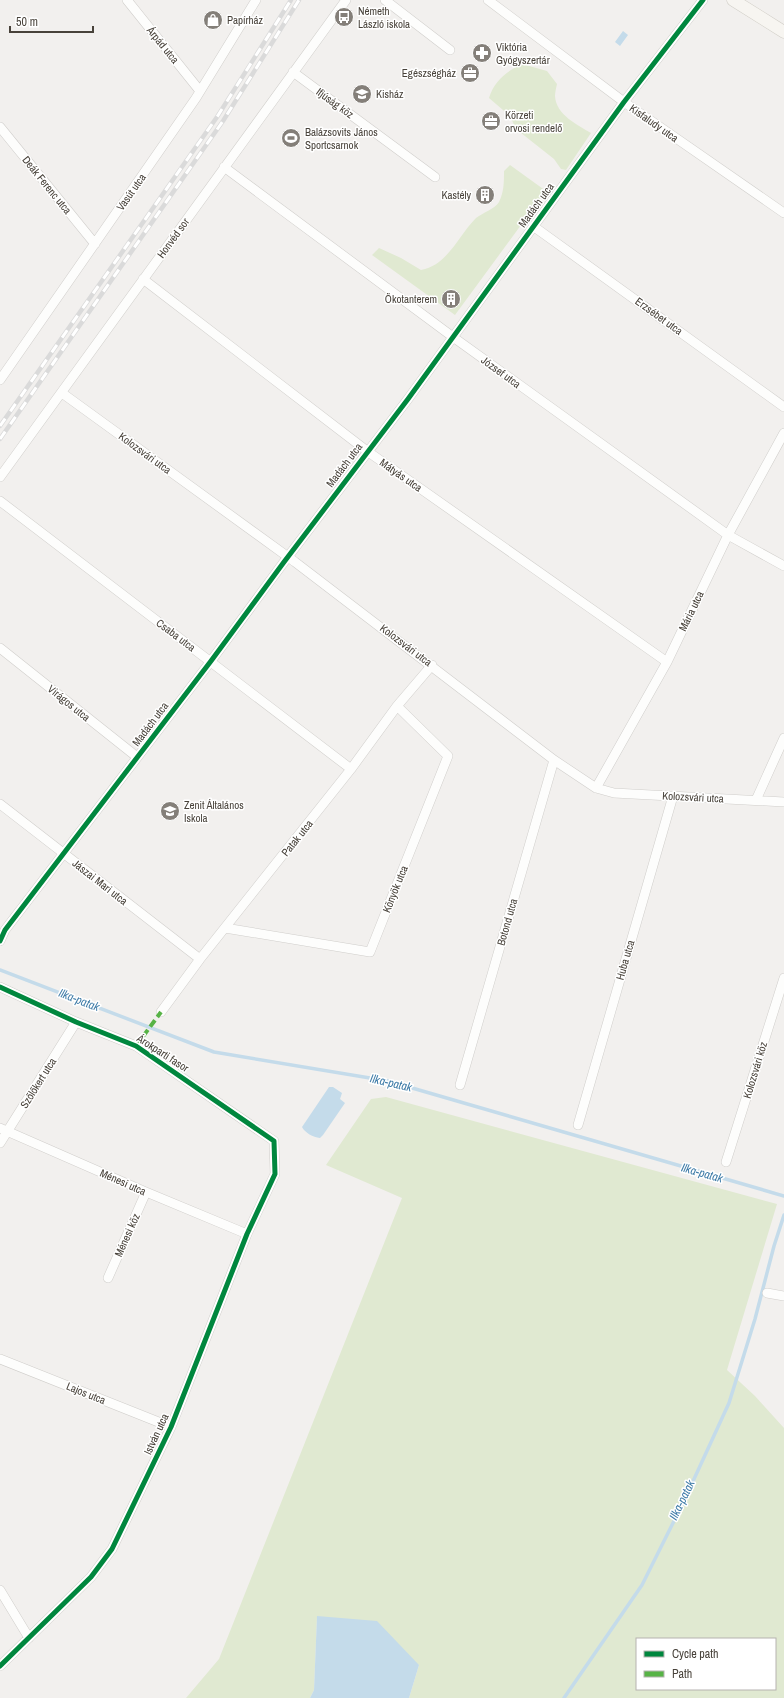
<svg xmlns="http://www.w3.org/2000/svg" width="784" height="1698" viewBox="0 0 784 1698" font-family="'Archivo Narrow',sans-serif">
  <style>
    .green { fill: #e0e9d1; fill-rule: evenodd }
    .water { fill: #c4dbea }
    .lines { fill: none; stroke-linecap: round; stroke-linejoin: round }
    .stream { stroke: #c4dbea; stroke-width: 3.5 }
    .street-casing { stroke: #d0cecb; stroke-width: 10 }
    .secondary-casing { stroke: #d0cdc6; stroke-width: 13 }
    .street { stroke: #fdfdfc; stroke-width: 9 }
    .secondary { stroke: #f7f5f1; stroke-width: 12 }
    .rail-casing { stroke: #dadada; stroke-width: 4.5 }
    .rail { stroke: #fff; stroke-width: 3; stroke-dasharray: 9; stroke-linecap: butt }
    .quiet { stroke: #57b346; stroke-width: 4; stroke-dasharray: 8 4; stroke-linecap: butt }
    .cycleway-casing { stroke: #fff; stroke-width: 8 }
    .cycleway { stroke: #00873e; stroke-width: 5 }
    .labels { text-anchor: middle; stroke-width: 3; stroke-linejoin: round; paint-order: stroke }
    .poi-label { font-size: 11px; fill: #48423a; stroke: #fff; text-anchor: start }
    .street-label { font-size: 11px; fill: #48423a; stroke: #fff }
    .water-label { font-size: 12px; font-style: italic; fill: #3f7ca8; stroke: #fff }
  </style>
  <rect width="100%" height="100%" fill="#f2f0ee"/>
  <path class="green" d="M522 64 547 71 557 84C556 88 555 93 555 96 556 115 578 125 591 133L566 170 561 169 554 159 516 129 510 116 489 98C494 81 507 71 522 64Z
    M510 165 546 191 455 315 372 255 379 248 401 258 421 270C448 265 458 236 476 218 482 213 495 209 499 202 504 192 504 182 504 171Z
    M386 1097 777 1204 727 1370 755 1396 784 1428V1698H409L419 1665 317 1617 314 1690 310 1698H186L219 1659 402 1198 326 1165 371 1099ZM637 1639H775V1689H637Z"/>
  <path class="water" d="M623 31 628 35 620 46 615 42Z
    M329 1087H333L342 1093 340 1099 345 1103 323 1135 320 1138C313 1137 305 1133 302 1127Z
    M317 1616 377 1621 419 1665 409 1698H310L314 1690Z"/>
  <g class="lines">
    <path class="stream" d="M0 970 214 1052 388 1081 784 1196
      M564 1698 642 1585 683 1503 729 1403 755 1319 774 1246 784 1215"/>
    <defs>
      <path id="street" d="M127 0 200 91
        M385 0 450 50
        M488 0 624 102 784 213
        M293 72 435 177
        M0 127 95 244
        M224 167 453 337 728 535 784 566
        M533 226 784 407
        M143 279 367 451 667 662
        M0 380 196 98 256 0
        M62 393 295 562 554 760 596 788 614 793 784 802
        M0 477 346 0
        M0 501 351 769
        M0 648 137 757
        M596 788 667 662 728 535 784 433
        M756 800 784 738
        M0 804 200 959
        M225 928 370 952 448 756 397 706
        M0 941 5 930 211 661 284 562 408 399 624 102 703 0
        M0 987 76 1022 136 1046 274 1141 275 1174 247 1234 171 1427 112 1549 91 1577 0 1666
        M161 1012 200 959 351 769 397 706 432 665
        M460 1085 554 760
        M578 1125 673 796
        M0 1128 146 1192 247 1234
        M0 1143 76 1022
        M726 1162 784 978
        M108 1278 146 1192
        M767 1293 784 1296
        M0 1359 171 1427
        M0 1590 29 1638"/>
      <path id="secondary" d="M733 0 784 32"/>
    </defs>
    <use href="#street" class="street-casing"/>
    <use href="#secondary" class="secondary-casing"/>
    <use href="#street" class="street"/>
    <use href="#secondary" class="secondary"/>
    <defs>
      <path id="rail" d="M0 426 217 117 291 0
        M0 439 223 121 299 0"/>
    </defs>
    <use href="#rail" class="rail-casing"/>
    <use href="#rail" class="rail"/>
    <path class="quiet" d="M136 1046 161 1012"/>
    <defs>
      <path id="cycleway" d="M0 941 5 930 211 661 284 562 408 399 624 102 703 0
        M0 987 76 1022 136 1046 274 1141 275 1174 247 1234 171 1427 112 1549 91 1577 0 1666"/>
    </defs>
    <use href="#cycleway" class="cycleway-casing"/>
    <use href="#cycleway" class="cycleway"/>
  </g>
  <defs>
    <symbol id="bus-disc" viewBox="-11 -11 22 22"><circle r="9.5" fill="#847f79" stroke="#fff"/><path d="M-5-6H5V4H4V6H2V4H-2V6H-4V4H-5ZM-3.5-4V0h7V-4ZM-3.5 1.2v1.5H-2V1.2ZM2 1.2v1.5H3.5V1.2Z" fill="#fff"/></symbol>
    <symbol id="shop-disc" viewBox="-11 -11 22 22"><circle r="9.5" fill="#847f79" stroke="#fff"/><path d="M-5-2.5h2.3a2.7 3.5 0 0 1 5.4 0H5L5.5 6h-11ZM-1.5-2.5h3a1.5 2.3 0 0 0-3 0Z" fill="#fff"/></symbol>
    <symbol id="pharmacy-disc" viewBox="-11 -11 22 22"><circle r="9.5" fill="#847f79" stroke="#fff"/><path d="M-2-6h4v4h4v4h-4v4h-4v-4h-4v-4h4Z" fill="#fff"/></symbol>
    <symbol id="office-disc" viewBox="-11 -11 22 22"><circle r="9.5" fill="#847f79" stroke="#fff"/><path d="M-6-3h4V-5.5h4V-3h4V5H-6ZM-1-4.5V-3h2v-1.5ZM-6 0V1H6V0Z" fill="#fff"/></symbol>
    <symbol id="school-disc" viewBox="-11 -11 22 22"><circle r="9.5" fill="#847f79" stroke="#fff"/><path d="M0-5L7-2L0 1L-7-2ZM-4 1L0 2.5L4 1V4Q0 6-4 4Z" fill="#fff"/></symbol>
    <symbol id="stadium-disc" viewBox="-11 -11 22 22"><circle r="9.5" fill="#847f79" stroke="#fff"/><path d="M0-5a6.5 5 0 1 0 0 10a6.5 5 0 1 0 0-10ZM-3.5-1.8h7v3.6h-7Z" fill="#fff"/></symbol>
    <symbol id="building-disc" viewBox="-11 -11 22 22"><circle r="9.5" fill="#847f79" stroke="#fff"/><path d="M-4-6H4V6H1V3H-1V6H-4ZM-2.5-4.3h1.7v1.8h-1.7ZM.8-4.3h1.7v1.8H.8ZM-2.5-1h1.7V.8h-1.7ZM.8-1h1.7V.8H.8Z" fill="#fff"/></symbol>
  </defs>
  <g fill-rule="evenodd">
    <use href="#bus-disc" x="333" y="6" width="22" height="22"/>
    <use href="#shop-disc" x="202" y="9" width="22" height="22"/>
    <use href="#pharmacy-disc" x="471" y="42" width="22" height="22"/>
    <use href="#office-disc" x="459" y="62" width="22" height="22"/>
    <use href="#school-disc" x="351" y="83" width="22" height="22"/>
    <use href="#office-disc" x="480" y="110" width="22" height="22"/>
    <use href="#stadium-disc" x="280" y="127" width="22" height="22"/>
    <use href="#building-disc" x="474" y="184" width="22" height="22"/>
    <use href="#building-disc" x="440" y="288" width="22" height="22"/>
    <use href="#school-disc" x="159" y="800" width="22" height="22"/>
  </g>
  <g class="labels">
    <g class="poi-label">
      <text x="358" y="15">Németh<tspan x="358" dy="13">László iskola</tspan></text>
      <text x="227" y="24">Papírház</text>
      <text x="496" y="51">Viktória<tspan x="496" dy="13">Gyógyszertár</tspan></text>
      <text x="456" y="77" text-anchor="end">Egészségház</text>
      <text x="376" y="98">Kisház</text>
      <text x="505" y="119">Körzeti<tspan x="505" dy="13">orvosi rendelő</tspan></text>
      <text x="305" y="136">Balázsovits János<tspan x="305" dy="13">Sportcsarnok</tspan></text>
      <text x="471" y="199" text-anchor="end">Kastély</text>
      <text x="437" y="303" text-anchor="end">Ökotanterem</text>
      <text x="184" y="809">Zenit Általános<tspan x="184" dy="13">Iskola</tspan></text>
    </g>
    <g class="street-label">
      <text transform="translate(163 45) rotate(51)" y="4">Árpád utca</text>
      <text transform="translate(335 103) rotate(36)" y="4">Ifjúság köz</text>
      <text transform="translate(654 123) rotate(35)" y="4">Kisfaludy utca</text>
      <text transform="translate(47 185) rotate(51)" y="4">Deák Ferenc utca</text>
      <text transform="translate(131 192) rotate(-55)" y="4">Vasút utca</text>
      <text transform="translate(536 205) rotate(-54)" y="4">Madách utca</text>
      <text transform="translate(173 238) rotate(-54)" y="4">Honvéd sor</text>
      <text transform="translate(659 316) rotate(36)" y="4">Erzsébet utca</text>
      <text transform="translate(501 372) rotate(36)" y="4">József utca</text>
      <text transform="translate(145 453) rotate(36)" y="4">Kolozsvári utca</text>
      <text transform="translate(344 465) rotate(-53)" y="4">Madách utca</text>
      <text transform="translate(401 475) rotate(35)" y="4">Mátyás utca</text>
      <text transform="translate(691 611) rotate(-64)" y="4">Mária utca</text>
      <text transform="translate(176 635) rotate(37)" y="4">Csaba utca</text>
      <text transform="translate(406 645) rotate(37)" y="4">Kolozsvári utca</text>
      <text transform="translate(69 703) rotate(39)" y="4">Virágos utca</text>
      <text transform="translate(150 724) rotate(-53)" y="4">Madách utca</text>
      <text transform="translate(693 797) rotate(3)" y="4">Kolozsvári utca</text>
      <text transform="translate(297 838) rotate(-51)" y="4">Patak utca</text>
      <text transform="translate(100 882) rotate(38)" y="4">Jászai Mari utca</text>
      <text transform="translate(395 889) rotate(-68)" y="4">Könyök utca</text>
      <text transform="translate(507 922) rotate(-74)" y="4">Botond utca</text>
      <text transform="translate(625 960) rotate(-74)" y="4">Huba utca</text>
      <text transform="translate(163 1053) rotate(33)" y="4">Árokparti fasor</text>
      <text transform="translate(755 1070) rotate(-73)" y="4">Kolozsvári köz</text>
      <text transform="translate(38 1083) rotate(-58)" y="4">Szőlőkert utca</text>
      <text transform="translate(123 1182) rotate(24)" y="4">Ménesi utca</text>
      <text transform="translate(127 1235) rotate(-66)" y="4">Ménesi köz</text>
      <text transform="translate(86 1393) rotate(22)" y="4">Lajos utca</text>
      <text transform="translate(156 1434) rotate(-65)" y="4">István utca</text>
    </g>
    <g class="water-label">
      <text transform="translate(79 1000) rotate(21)" y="4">Ilka-patak</text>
      <text transform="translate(391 1083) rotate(13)" y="4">Ilka-patak</text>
      <text transform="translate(702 1173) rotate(16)" y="4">Ilka-patak</text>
      <text transform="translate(682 1500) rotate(-64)" y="4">Ilka-patak</text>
    </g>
  </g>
  <rect x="636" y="1638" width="140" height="52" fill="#ffffff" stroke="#b6b3b0"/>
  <rect x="644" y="1651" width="20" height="6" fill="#00873e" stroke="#b6b3b0"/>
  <text x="672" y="1658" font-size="12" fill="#48423a">Cycle path</text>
  <rect x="644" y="1671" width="20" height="6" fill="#57b346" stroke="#b6b3b0"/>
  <text x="672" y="1678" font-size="12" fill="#48423a">Path</text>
  <path d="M10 26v6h83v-6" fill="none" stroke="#48423a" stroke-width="2"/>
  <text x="16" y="26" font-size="12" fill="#48423a" stroke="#ffffff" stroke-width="3" paint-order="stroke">50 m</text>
</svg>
